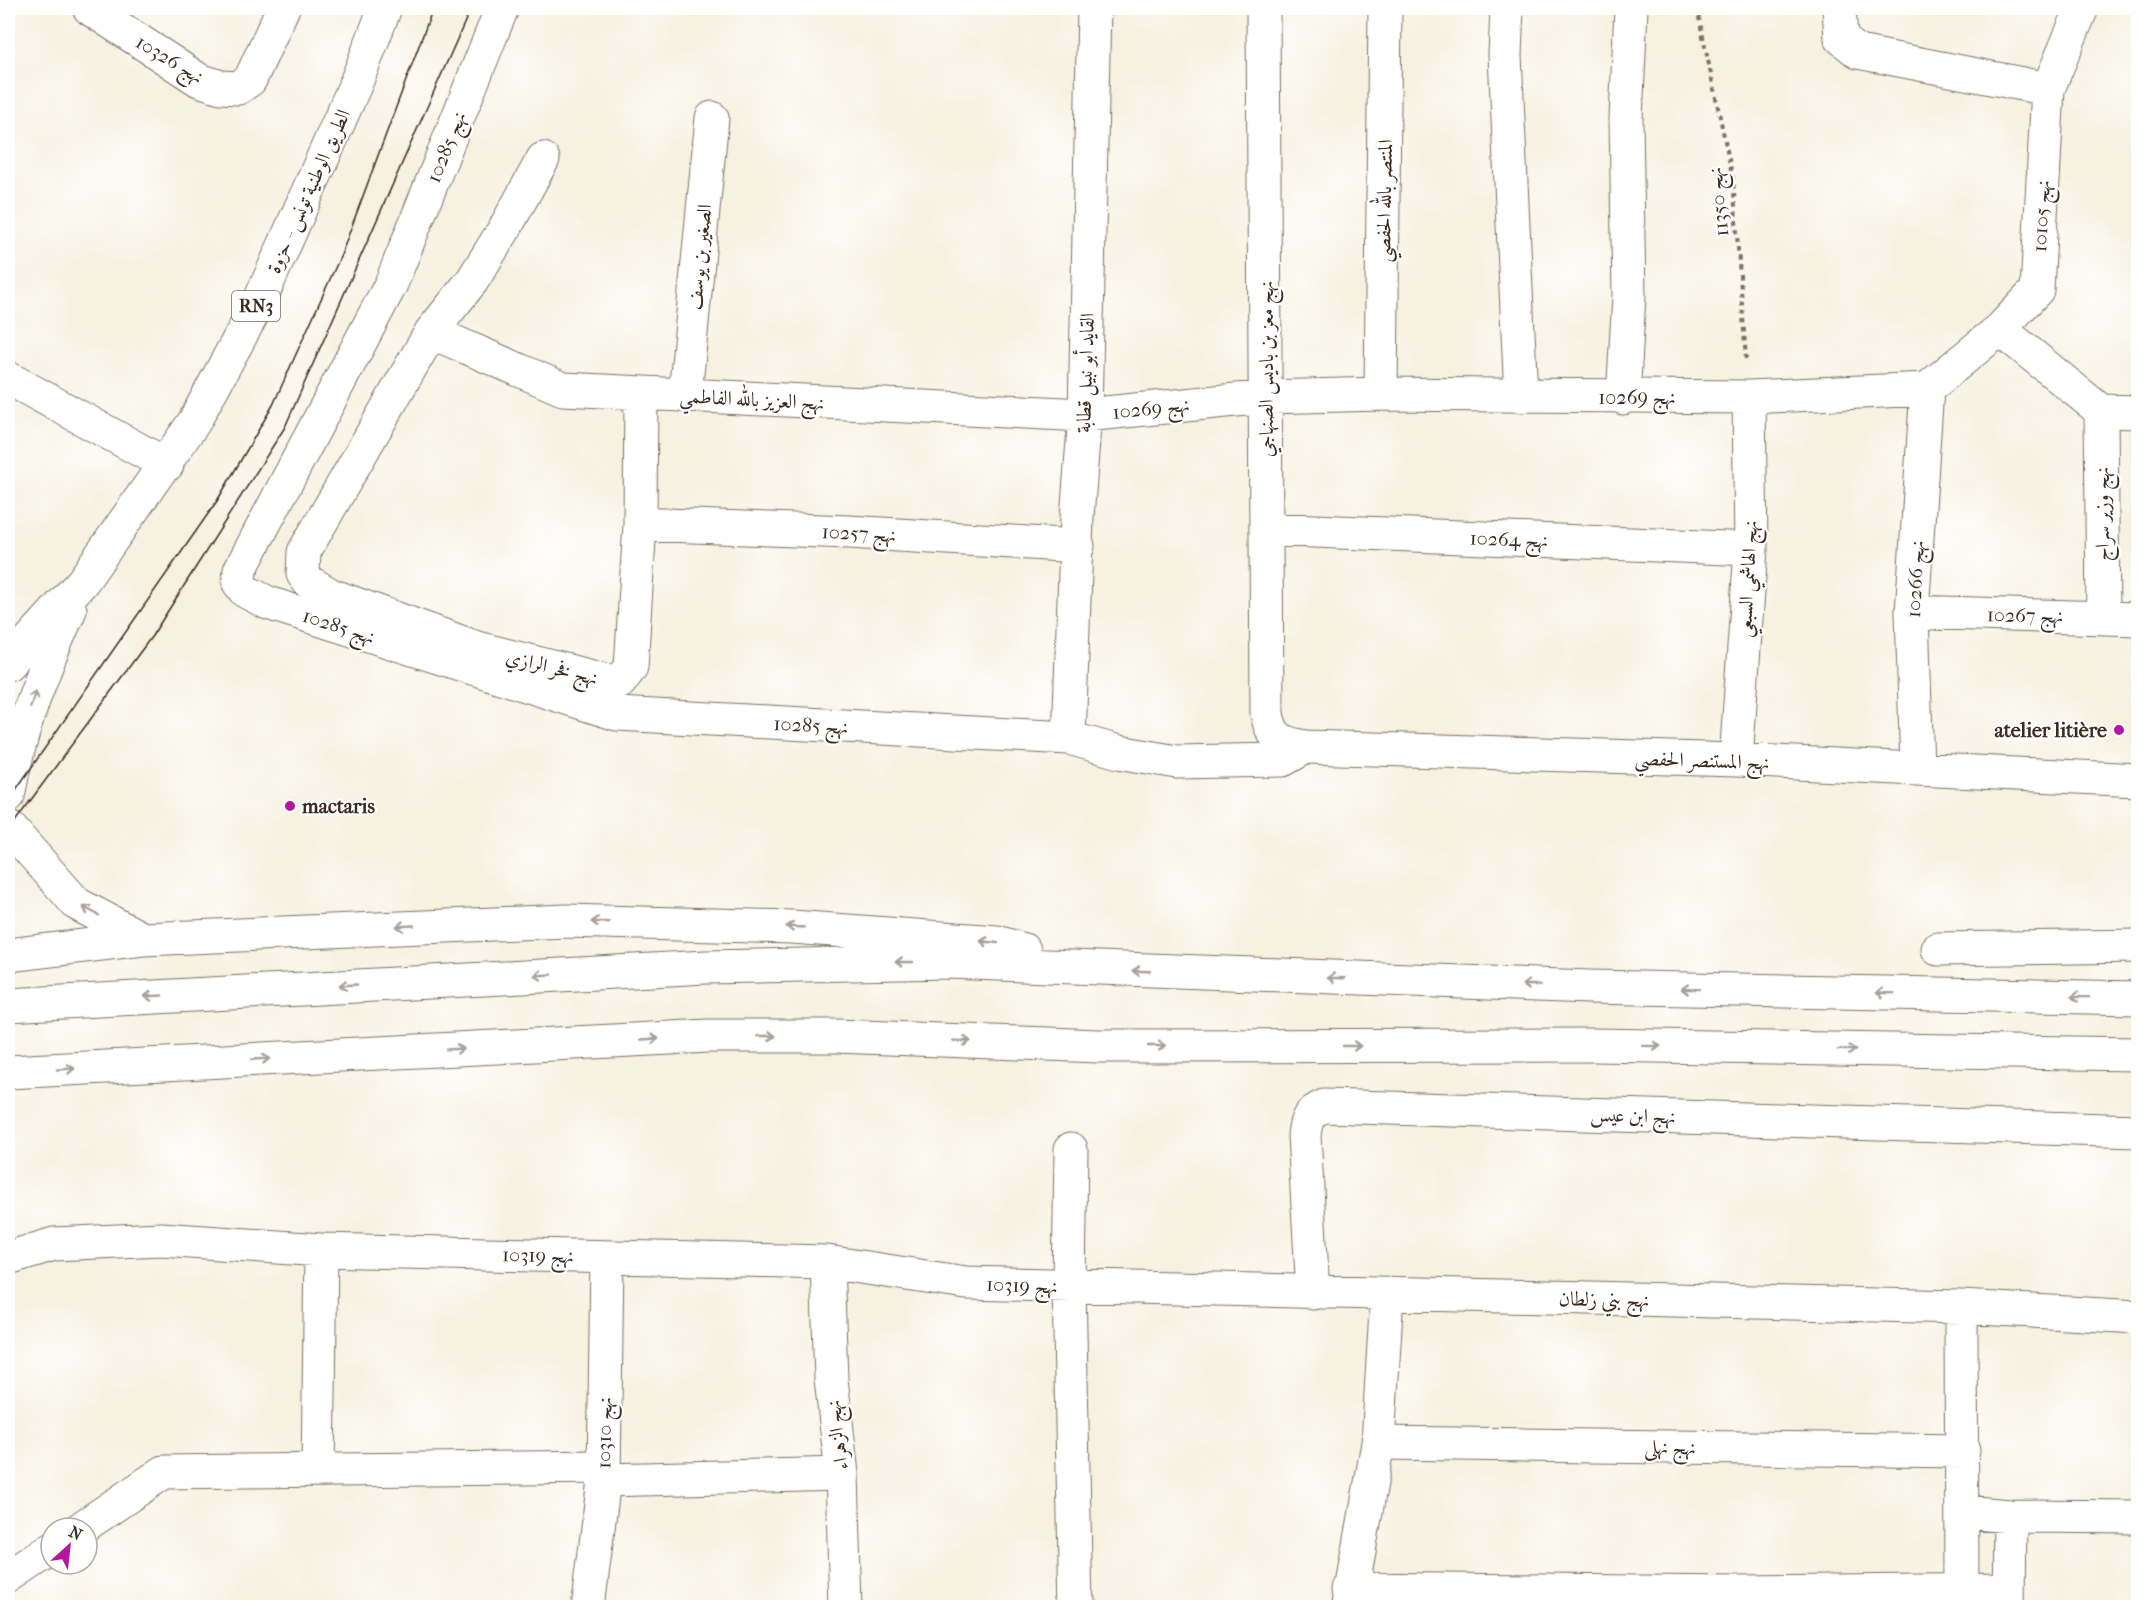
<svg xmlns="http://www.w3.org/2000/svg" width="2146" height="1615" viewBox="0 0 2146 1615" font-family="'IM FELL French Canon',Amiri,serif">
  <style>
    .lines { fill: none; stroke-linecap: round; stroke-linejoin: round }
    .minor-casing { stroke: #7c7062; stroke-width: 35 }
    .primary-casing { stroke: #7c7062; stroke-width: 35 }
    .trunk-casing { stroke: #7c7062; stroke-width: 35 }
    .path { stroke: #7c7062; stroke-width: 4; stroke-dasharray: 4.5 4.5; stroke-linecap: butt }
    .minor { stroke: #fff; stroke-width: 33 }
    .primary { stroke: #fff; stroke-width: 33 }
    .trunk { stroke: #fff; stroke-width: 33 }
    .tram { stroke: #3b2a1e; stroke-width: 1.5 }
    .oneway { stroke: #a79f9a }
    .poi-dot { fill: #b5179e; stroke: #fff; stroke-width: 2 }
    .labels { text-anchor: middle; stroke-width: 4.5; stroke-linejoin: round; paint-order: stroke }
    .shield { fill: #fff; stroke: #766a62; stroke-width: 1.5 }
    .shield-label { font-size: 18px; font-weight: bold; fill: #3b2a1e }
    .street-label { font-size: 20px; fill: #3b2a1e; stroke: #fff }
    .poi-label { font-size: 20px; font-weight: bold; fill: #3b2a1e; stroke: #fff; text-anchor: end }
  </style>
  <rect width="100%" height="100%" fill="#fff"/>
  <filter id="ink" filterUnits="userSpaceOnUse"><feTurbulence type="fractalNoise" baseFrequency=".0167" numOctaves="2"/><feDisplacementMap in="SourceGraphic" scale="12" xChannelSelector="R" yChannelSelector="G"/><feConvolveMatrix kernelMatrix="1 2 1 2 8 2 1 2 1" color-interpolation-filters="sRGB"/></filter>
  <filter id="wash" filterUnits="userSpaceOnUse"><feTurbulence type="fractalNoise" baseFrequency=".008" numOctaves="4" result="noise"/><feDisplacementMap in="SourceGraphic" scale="24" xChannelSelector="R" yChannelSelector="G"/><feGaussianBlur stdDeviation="1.35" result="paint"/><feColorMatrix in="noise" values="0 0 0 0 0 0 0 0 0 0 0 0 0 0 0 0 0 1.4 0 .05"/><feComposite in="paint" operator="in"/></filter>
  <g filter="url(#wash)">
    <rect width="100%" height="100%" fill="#f6f1e0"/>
  </g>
  <g filter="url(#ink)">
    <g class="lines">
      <defs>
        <path id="minor" d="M89 8 199 80 221 87 238 88 250 80 283 8
          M502 8 391 284 240 570 239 583 245 591 268 603 617 714 1069 738 1119 752 1177 762 1283 760 1306 747
          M1263 8 1267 713C1271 738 1281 743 1306 747L1736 760 2138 780
          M1507 8 1505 55 1521 396
          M1839 8 1841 38 1858 52 2048 89
          M543 159 505 228 472 281 431 332 304 552 303 574 309 582 331 595 477 648 604 680 620 682 631 667 640 524 641 393
          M2000 329 2037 290 2048 89 2082 8
          M431 332 563 389 1085 415 1266 397 1381 394 1749 397 1927 389 2000 329 2101 411 2138 412
          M8 378 167 465
          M1381 394 1385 8
          M685 395 712 118
          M1623 398 1629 296 1626 119 1631 8
          M2101 411 2103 617
          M640 524 849 532 1078 546
          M1266 529 1751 549
          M1912 612 2138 619
          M1069 738 1077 517 1085 415 1094 8
          M1736 760 1751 549 1749 397
          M1917 769 1912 612 1927 389
          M1938 949 2138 946
          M1071 1149 1069 1286 1076 1608
          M8 1258 54 1244 161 1239 321 1250 827 1262 966 1283 1961 1307 2138 1317
          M827 1262 831 1379 842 1474 846 1608
          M1313 1293 1304 1135C1306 1119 1309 1112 1324 1106L2138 1131
          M1961 1307 1962 1590
          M1378 1443 1963 1451
          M318 1470 321 1250
          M604 1480 842 1474
          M1963 1512 2010 1516 2138 1517
          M81 1528 164 1472 603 1467
          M8 1578 51 1549
          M1350 1589 1738 1593 2008 1590
          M588 1608 604 1480 607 1257
          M1349 1608 1378 1443 1387 1294
          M2009 1608 2010 1516"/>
        <path id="primary" d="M8 664 83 581 194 422 260 300 356 83 385 8
          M8 796C20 729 42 672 70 610"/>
        <path id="trunk" d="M10 828 77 904 143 939
          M8 955 143 939 566 921 792 927 997 942 1024 950
          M8 1005 706 967 947 962 1589 987 2138 998
          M8 1072 709 1036H836L1099 1046 1594 1045 2138 1054"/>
      </defs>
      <use href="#minor" class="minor-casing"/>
      <use href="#primary" class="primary-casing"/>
      <use href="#trunk" class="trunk-casing"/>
      <path class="path" d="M1697 8 1733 179 1746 359"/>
      <use href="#minor" class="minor"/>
      <use href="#primary" class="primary"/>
      <use href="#trunk" class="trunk"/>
      <path class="tram" d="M8 801 217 501 273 405 341 255 433 8
        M8 831 152 636 285 427 471 8"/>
    </g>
    <defs><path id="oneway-shaft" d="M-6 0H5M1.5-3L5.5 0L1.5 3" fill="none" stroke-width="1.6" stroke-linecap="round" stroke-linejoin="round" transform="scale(1.5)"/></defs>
    <g class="oneway">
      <use href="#oneway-shaft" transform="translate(33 699) rotate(-72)"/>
      <use href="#oneway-shaft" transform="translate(91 911) rotate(-152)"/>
      <use href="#oneway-shaft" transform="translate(600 922) rotate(-178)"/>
      <use href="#oneway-shaft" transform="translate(405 926) rotate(177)"/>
      <use href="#oneway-shaft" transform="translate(795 927) rotate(-177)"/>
      <use href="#oneway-shaft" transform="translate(989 942) rotate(-174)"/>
      <use href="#oneway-shaft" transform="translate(904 962) rotate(180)"/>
      <use href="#oneway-shaft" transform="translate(1141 971) rotate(-178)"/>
      <use href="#oneway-shaft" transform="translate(543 975) rotate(177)"/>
      <use href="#oneway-shaft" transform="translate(1336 978) rotate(-178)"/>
      <use href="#oneway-shaft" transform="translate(348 985) rotate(177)"/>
      <use href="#oneway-shaft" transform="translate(1531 985) rotate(-178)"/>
      <use href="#oneway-shaft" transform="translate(1690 989) rotate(-179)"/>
      <use href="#oneway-shaft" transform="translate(1885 993) rotate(-179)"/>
      <use href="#oneway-shaft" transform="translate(153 996) rotate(177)"/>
      <use href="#oneway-shaft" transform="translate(2080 997) rotate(-179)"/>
      <use href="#oneway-shaft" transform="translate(767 1036)"/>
      <use href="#oneway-shaft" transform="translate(650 1039) rotate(-3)"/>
      <use href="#oneway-shaft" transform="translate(962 1041) rotate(2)"/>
      <use href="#oneway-shaft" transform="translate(1157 1046)"/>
      <use href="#oneway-shaft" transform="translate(1352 1046)"/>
      <use href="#oneway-shaft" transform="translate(1652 1046) rotate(1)"/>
      <use href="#oneway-shaft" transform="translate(455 1049) rotate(-3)"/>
      <use href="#oneway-shaft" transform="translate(1847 1050) rotate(1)"/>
      <use href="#oneway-shaft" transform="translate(261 1059) rotate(-3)"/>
      <use href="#oneway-shaft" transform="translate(66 1069) rotate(-3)"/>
    </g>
  </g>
  <g class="poi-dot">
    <circle cx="2119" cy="730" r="6"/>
    <circle cx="290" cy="806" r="6"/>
  </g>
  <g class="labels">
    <rect class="shield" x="232" y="291" width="48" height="30" rx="4.5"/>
    <g class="shield-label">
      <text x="256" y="312">RN3</text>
    </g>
    <g class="street-label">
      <text transform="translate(170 59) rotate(31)" y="7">نهج 10326</text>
      <text transform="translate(446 147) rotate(-68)" y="7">نهج 10285</text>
      <text transform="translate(308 191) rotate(-66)" y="7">الطريق الوطنية تونس - حزوة</text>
      <text transform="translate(1384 201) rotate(-89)" y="7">المنتصر بالله الحفصي</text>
      <text transform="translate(1718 202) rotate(-96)" y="7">نهج 11350</text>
      <text transform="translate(2041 216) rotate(-87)" y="7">نهج 10105</text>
      <text transform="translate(699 257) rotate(-84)" y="7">الصغير بن يوسف</text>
      <text transform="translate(1266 369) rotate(-90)" y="7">نهج معز بن باديس الصنهاجي</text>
      <text transform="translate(1085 373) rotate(-88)" y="7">القايد أبو نبيل قطابة</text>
      <text x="1637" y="404">نهج 10269</text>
      <text transform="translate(752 399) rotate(3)" y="7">نهج العزيز بالله الفاطمي</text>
      <text transform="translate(1151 408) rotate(-6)" y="7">نهج 10269</text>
      <text transform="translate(2102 514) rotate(-90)" y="7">نهج وزير سراج</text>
      <text transform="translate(859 533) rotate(3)" y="7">نهج 10257</text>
      <text transform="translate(1509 539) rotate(2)" y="7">نهج 10264</text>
      <text transform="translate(1747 579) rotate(-87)" y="7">نهج الهاشمي السبعي</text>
      <text transform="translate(1915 579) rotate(-87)" y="7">نهج 10266</text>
      <text transform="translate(2025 615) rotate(1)" y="7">نهج 10267</text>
      <text transform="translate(339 626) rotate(18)" y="7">نهج 10285</text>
      <text transform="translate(552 667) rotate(14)" y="7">نهج فخر الرازي</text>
      <text transform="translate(811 725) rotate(3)" y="7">نهج 10285</text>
      <text transform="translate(1702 760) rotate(2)" y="7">نهج المستنصر الحفصي</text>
      <text transform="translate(1633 1115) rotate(2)" y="7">نهج ابن عيس</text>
      <text transform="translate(538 1255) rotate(1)" y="7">نهج 10319</text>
      <text transform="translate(1022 1285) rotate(2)" y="7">نهج 10319</text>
      <text transform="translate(1604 1299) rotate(1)" y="7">نهج بني زلطان</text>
      <text transform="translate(604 1433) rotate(-89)" y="7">نهج 10310</text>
      <text transform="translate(837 1435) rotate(-97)" y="7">نهج الزهراء</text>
      <text transform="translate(1670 1447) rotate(1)" y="7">نهج نهلى</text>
    </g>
    <g class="poi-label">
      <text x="2107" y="737">atelier litière</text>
      <text x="302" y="813" text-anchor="start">mactaris</text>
    </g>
  </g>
  <rect width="2146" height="1615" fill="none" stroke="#fff" stroke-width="30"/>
  <g transform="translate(69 1546) rotate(27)"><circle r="28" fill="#ffffff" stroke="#b1aaa5" stroke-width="1.5"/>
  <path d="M0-4.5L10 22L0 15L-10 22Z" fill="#b5179e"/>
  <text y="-9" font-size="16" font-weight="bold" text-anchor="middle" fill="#3b2a1e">N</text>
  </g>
</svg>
